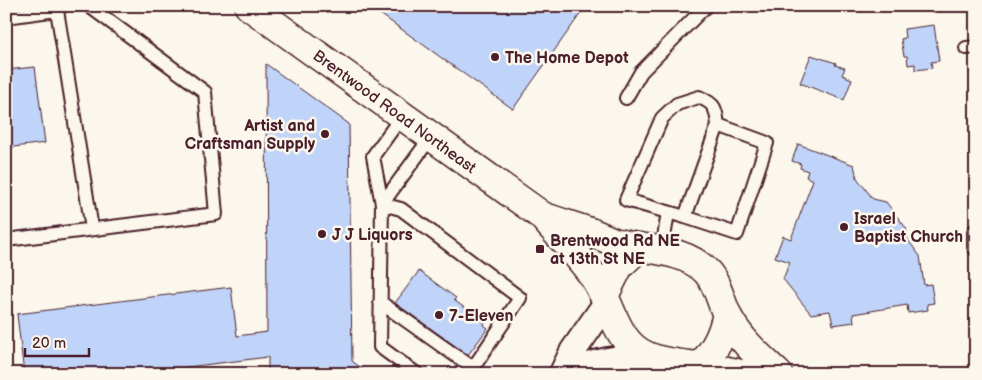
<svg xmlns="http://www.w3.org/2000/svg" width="982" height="380" viewBox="0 0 982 380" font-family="'Balsamiq Sans',sans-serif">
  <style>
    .building { fill: #c0d4f9; stroke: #4a1f2b }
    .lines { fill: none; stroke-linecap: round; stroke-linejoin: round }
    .service-casing { stroke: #4a1f2b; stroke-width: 16 }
    .minor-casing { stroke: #4a1f2b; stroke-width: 29 }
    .primary-casing { stroke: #4a1f2b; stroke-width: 31 }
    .service { stroke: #fbf7ec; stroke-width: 12 }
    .minor { stroke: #fbf7ec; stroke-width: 25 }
    .primary { stroke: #fbf7ec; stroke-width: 28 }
    .poi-dot { fill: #4a1f2b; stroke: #fbf7ec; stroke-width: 2 }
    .labels { text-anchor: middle; stroke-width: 5; stroke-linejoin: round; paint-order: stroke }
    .poi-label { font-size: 16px; font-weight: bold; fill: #4a1f2b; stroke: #fbf7ec; text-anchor: start }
    .street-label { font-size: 16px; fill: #4a1f2b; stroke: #fbf7ec }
  </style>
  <rect width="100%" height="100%" fill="#fbf7ec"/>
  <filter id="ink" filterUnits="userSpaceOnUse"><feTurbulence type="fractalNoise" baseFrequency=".02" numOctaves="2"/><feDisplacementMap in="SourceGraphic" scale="10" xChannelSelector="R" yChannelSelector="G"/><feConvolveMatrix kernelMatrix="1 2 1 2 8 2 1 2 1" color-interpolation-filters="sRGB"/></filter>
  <g filter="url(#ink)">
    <path class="building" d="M369 6H586L513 109Z
      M934 25 939 61 931 62 932 68 915 70V64L908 65 907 56H904L901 39 905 38 904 29Z
      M811 55 836 63 835 65 845 68 842 75 852 79 844 100 800 83Z
      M266 64 349 124 352 361 369 374H268V357L131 374H24L17 314 231 287 237 336 267 332Z
      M35 67 45 143 6 148V70Z
      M798 144 854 165 857 178 873 199 886 202 906 228 908 240 920 256 924 285 931 284 934 303 927 304 928 310 908 313 907 305 853 314 854 322 833 325 830 311 811 314 783 279 790 262 775 257 783 236 791 239 813 180 806 177 808 171 800 168 801 164 792 161Z
      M419 271 456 298 454 300 485 323 484 325 488 328 468 355 395 303Z"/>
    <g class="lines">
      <defs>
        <path id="service" d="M57 10 92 229
          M6 17 57 10 62 6
          M966 48 976 47
          M626 98 641 72 706 6
          M402 116 373 156 382 204 380 347 417 374
          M382 204 401 209 520 298 469 374
          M382 204 431 137
          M685 217 718 125 767 143 737 234 685 217 626 200 662 118 677 104 699 97C715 104 716 108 718 125
          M976 230 974 232V247L976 250
          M6 240 216 214 205 92 89 6
          M662 251 668 212
          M380 302 473 368"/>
        <path id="minor" d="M562 374 573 351 607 302
          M572 374C593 360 621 358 645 356"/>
        <path id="primary" d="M249 6 541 215C558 235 578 254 593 276 612 302 614 342 647 356 663 363 682 364 699 366 713 368 727 370 740 374
          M542 216C559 222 576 227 593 233 600 236 607 239 614 242 644 251 683 247 707 272 718 284 721 303 728 317 740 340 759 356 778 374
          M604 296 619 266 639 247
          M701 366C715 349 722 336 727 314"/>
      </defs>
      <use href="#service" class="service-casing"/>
      <use href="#minor" class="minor-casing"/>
      <use href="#primary" class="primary-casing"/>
      <use href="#service" class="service"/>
      <use href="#minor" class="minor"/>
      <use href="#primary" class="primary"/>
    </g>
  </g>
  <g class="poi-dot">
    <circle cx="495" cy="57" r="5"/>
    <circle cx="325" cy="134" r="5"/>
    <circle cx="844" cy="227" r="5"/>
    <circle cx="322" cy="234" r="5"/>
    <rect x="535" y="244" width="10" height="10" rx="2.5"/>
    <circle cx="439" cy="315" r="5"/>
  </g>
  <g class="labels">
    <g class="poi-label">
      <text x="505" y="63">The Home Depot</text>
      <text x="315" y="131" text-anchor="end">Artist and<tspan x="315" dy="18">Craftsman Supply</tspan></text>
      <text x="854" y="224">Israel<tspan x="854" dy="18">Baptist Church</tspan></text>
      <text x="332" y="240">J J Liquors</text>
      <text x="550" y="246">Brentwood Rd NE<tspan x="550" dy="18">at 13th St NE</tspan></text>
      <text x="449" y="321">7-Eleven</text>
    </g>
    <g class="street-label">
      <text transform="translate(395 111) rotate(36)" y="6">Brentwood Road Northeast</text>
    </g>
  </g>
  <rect width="982" height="380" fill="none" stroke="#fbf7ec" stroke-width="25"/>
  <rect x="12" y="12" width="957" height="355" fill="none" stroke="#4a1f2b" stroke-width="2" filter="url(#ink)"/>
  <path d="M25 348v8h64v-8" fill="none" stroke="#4a1f2b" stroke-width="2.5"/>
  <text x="32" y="348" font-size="15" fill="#4a1f2b" stroke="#fbf7ec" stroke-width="4" paint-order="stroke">20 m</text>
</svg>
